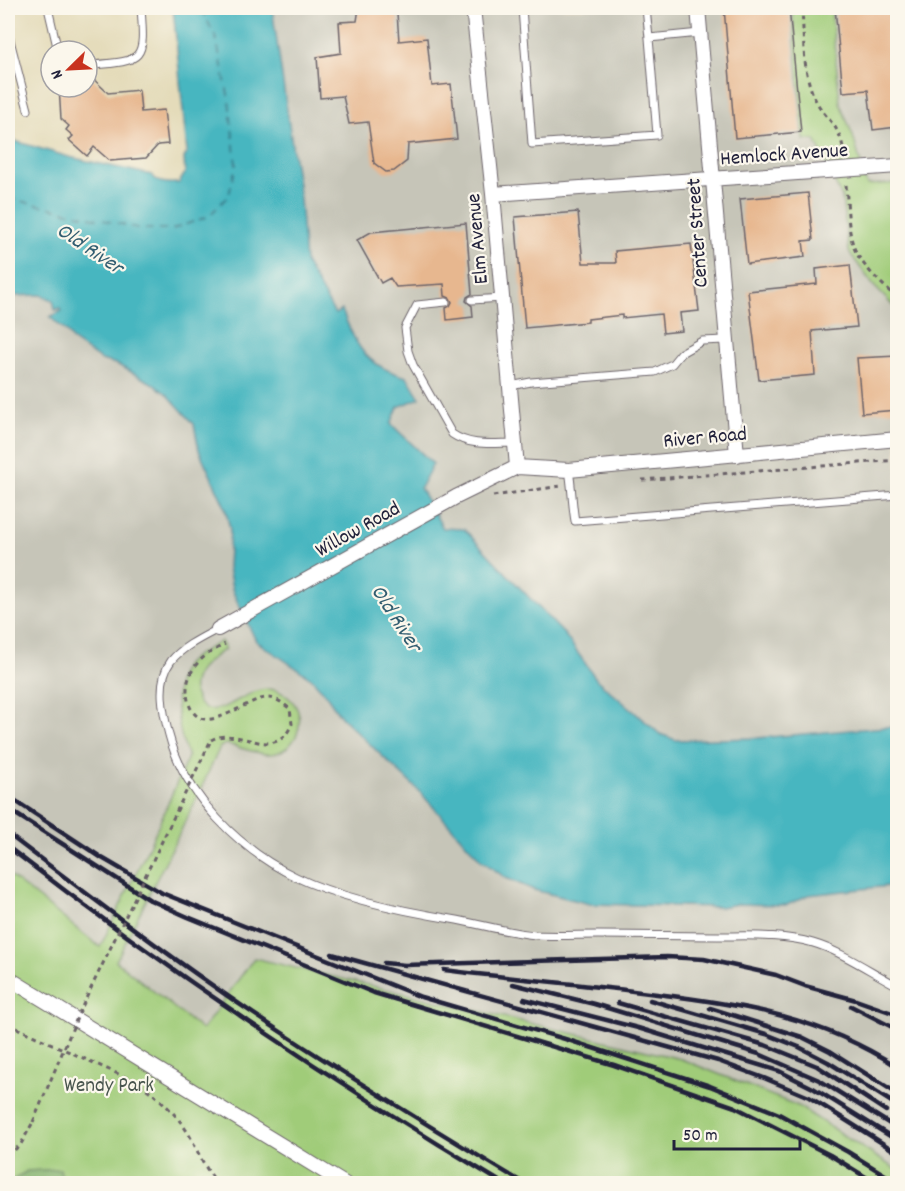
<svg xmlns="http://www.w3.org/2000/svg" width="905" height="1191" viewBox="0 0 905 1191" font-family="Dekko,sans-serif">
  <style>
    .built { fill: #e4dbba; fill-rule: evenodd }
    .industrial { fill: #c6c5b8 }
    .green { fill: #a0cc79; stroke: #61775a; stroke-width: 1.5 }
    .forest { fill: #80b069; stroke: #516952; stroke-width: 1.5 }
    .water { fill: #47b6c0; stroke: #346c7e; stroke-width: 1.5 }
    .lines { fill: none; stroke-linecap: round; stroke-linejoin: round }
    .river { stroke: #47b6c0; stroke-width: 30 }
    .ferry { stroke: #315d70; stroke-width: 1.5; stroke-dasharray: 8 6; stroke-linecap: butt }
    .building { fill: #e7b78f }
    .lane-casing { stroke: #6c646a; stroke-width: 9 }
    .street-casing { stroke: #6c646a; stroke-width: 16 }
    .path { stroke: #6c646a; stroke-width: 3; stroke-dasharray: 4.5 4.5; stroke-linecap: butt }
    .lane { stroke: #fff; stroke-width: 7 }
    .street { stroke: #fff; stroke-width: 14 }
    .rail { stroke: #22223b; stroke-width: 4.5 }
    .path-bridge { stroke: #6c646a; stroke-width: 3; stroke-dasharray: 4.5 4.5; stroke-linecap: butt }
    .labels { text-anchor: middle; stroke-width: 4.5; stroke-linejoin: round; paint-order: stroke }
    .street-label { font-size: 21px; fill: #22223b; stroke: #fbf7ec }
    .park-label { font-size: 21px; fill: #48554e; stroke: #fbf7ec }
    .water-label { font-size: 22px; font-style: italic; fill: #315d70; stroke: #fbf7ec }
  </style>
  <rect width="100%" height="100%" fill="#fbf7ec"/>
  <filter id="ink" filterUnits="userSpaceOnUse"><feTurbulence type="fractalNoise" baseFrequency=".0167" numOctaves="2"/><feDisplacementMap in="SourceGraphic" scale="12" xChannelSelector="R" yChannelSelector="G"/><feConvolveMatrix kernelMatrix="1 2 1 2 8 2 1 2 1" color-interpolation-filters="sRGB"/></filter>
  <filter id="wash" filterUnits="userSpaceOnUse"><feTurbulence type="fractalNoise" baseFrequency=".008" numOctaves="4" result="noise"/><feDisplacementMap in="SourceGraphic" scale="24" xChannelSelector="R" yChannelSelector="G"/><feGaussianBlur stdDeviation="1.35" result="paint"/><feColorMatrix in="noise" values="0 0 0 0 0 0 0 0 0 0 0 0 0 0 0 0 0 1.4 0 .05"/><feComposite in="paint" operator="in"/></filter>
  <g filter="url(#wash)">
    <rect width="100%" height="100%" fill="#f4dfc2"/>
    <path class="built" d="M8 8H173L187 154 184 158 185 173 179 183H164L8 139ZM51 51H87V87H51Z"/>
    <path class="industrial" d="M272 8H897V726L757 738 676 740 660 734 597 680 565 635 464 529 443 528 420 488 433 464 391 424 398 407 419 398 407 377 385 371 366 355 353 339 342 311 336 314 305 262 300 199Z
      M41 295 53 300 56 310 60 308 62 311 51 318 68 333 73 341 101 360 116 364 150 382 167 394 194 424 199 450 225 507 230 529 228 568 233 592 256 641 311 678 324 692 341 717 418 790 481 860 506 878 534 890 590 904 720 907 738 904 787 905 808 895 897 885V1170L798 1106 203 1030 8 874V296Z"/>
    <path class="green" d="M792 8H831L840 103 853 136 867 185 897 183V310L873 285 849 252 842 198 815 140H804Z
      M221 641 225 649C208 660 185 678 197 700 199 704 203 708 207 709 235 714 258 671 289 698 311 717 296 755 267 754 254 753 239 747 226 744L220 747 195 802 116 961 202 1030 254 958 681 1059 798 1106 897 1170V1183H8V874L100 947 153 838 188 757C179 734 170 692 183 669 190 656 209 649 221 641Z"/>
    <path class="forest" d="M60 1169 63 1183H8L27 1171Z"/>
    <path class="water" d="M173 8H272L300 199 305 262 335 314 342 310C356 347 366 366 407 377L420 398 398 407 391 424 433 464 420 488 443 528 464 529 565 635 597 680 660 734 676 740 757 738 897 726V885L808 895 787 905 738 904 720 907 590 904 534 890 506 878 481 860 418 790 341 717 324 692 311 678 256 641 233 592 228 568 230 529 225 507 199 450 194 424 167 394 150 382 116 364 101 360 73 341 68 333 50 317 62 311 60 308 55 310 53 300 41 295 8 296V228L15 226 8 198V139L69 157 152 175C159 185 168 183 179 183L185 173 184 158 187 153Z"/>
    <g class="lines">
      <path class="river" d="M8 220 53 222"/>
      <path class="ferry" d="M8 198 142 229H173L209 216 229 195 236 165 229 99 216 38 201 8"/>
    </g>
    <g id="blocks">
      <path class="building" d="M359 8H389L397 13 399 41 427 38 432 86 451 84 457 139 408 144 407 161 394 171 386 172 374 163 368 122 349 124 343 96 320 98 317 57 341 53 339 22 357 21Z
        M724 8H789L801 132 735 138Z
        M835 8H897V127L873 130 868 90 843 92Z
        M87 73 108 93 139 90 141 112 164 110 168 144 158 145 146 158 110 161 94 147 87 156 69 140 73 136 66 130 69 126 61 119 59 87H87Z
        M808 193 813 240 803 241 805 257 747 264 740 199Z
        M578 212 583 263H616L615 251 691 244 699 311 680 313 682 331 663 333 661 314 622 318V315L588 319V322L525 328 515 217Z
        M466 223 472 294 467 297 466 301 472 306 473 317 447 320 446 308 450 306 452 302 450 298 445 296 444 284 396 287 390 278 381 283 357 240 371 232Z
        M850 265 857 327 812 331 815 375 759 380 748 291 817 284 816 269Z
        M897 356V410L862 413 857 358Z"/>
    </g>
  </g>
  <g filter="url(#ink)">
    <use href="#blocks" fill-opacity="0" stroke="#6c646a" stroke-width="1.5"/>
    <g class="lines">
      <defs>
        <path id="lane" d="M48 8 58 51
          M522 8 532 144 657 135 649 38
          M646 8 649 38 700 33
          M8 31 11 44 8 45
          M11 44 28 110
          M92 65C144 61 145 60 141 8
          M472 300 502 298
          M446 302 417 305 405 328 408 351 413 365 452 434C471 447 493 443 515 443
          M510 386 531 382 655 372 672 364 681 353 702 341 725 340
          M569 470C572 487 572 504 575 521L898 495
          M218 629C203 637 182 647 171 661 156 681 163 713 169 735 185 796 240 850 296 877 339 898 408 912 457 920 483 925 510 933 536 935 557 936 578 935 598 935 638 935 678 936 718 936 749 936 782 934 813 943 841 951 871 972 898 986"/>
        <path id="street" d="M473 8 493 194 517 467
          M698 8 737 455
          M493 194 898 166
          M218 629 456 497 517 467 569 470 898 439
          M8 978 345 1184"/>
      </defs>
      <use href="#lane" class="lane-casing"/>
      <use href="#street" class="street-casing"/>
      <path class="path" d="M802 8C804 36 802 70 814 97 826 122 841 123 844 155
        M846 185C848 205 847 231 855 250 864 269 883 284 898 300
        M642 480 898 460
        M493 496 561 486
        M211 740C239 724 274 765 292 724L290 709C283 703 275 697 266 698 244 699 202 741 189 704 186 694 186 683 191 673 198 658 211 652 225 644
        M8 1024 138 1083C161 1098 182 1119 194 1144 201 1159 207 1171 218 1184
        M8 1156 21 1144 33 1122"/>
      <use href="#lane" class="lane"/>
      <use href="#street" class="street"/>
      <path class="rail" d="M8 796 102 858 162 893 421 997 565 1039 710 1086 779 1114 848 1152 898 1183
        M8 809 150 900 188 917 374 993 614 1065 735 1107 830 1155 877 1184
        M8 834C87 894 167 955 251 1012 340 1072 432 1128 525 1184
        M8 847C166 970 332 1081 504 1184
        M332 954 718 1061 764 1078 809 1097 898 1153
        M384 963 405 965 667 957 704 959 776 975 805 986 856 1000 898 1015
        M444 970C515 979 586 984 657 994 746 1005 820 1017 898 1067
        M513 984 594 1004 759 1054 819 1080 898 1129
        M524 999 638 1028 779 1071 813 1088 898 1141
        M650 1000 766 1034 799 1047 828 1062 898 1106
        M618 1003 765 1045 817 1066 886 1111
        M851 1006 898 1030
        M710 1008 802 1037 830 1051 898 1094"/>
      <path class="path-bridge" d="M33 1122 79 1013 211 740"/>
    </g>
  </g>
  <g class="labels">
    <g class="street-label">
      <text transform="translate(784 153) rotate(-4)" y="7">Hemlock Avenue</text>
      <text transform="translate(696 233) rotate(-94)" y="7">Center Street</text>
      <text transform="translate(476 239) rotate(-95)" y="7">Elm Avenue</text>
      <text transform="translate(705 436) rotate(-5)" y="7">River Road</text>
      <text transform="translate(357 528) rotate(-29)" y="7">Willow Road</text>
    </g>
    <g class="park-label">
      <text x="109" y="1091">Wendy Park</text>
    </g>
    <g class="water-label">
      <text transform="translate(91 247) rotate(34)" y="8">Old River</text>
      <text transform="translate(398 617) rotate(57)" y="8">Old River</text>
    </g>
  </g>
  <rect width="905" height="1191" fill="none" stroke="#fbf7ec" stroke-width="30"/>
  <g transform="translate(69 69) rotate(246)"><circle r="28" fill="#fbf7ec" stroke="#a4a2a5" stroke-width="1.5"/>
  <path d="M0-4.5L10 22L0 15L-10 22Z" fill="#c8321e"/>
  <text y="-9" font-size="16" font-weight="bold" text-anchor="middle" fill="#22223b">N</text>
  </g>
  <path d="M674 1140v9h126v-9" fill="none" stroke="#22223b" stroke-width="3"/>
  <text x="683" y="1140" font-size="18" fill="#22223b" stroke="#fbf7ec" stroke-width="4.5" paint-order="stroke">50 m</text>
</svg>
